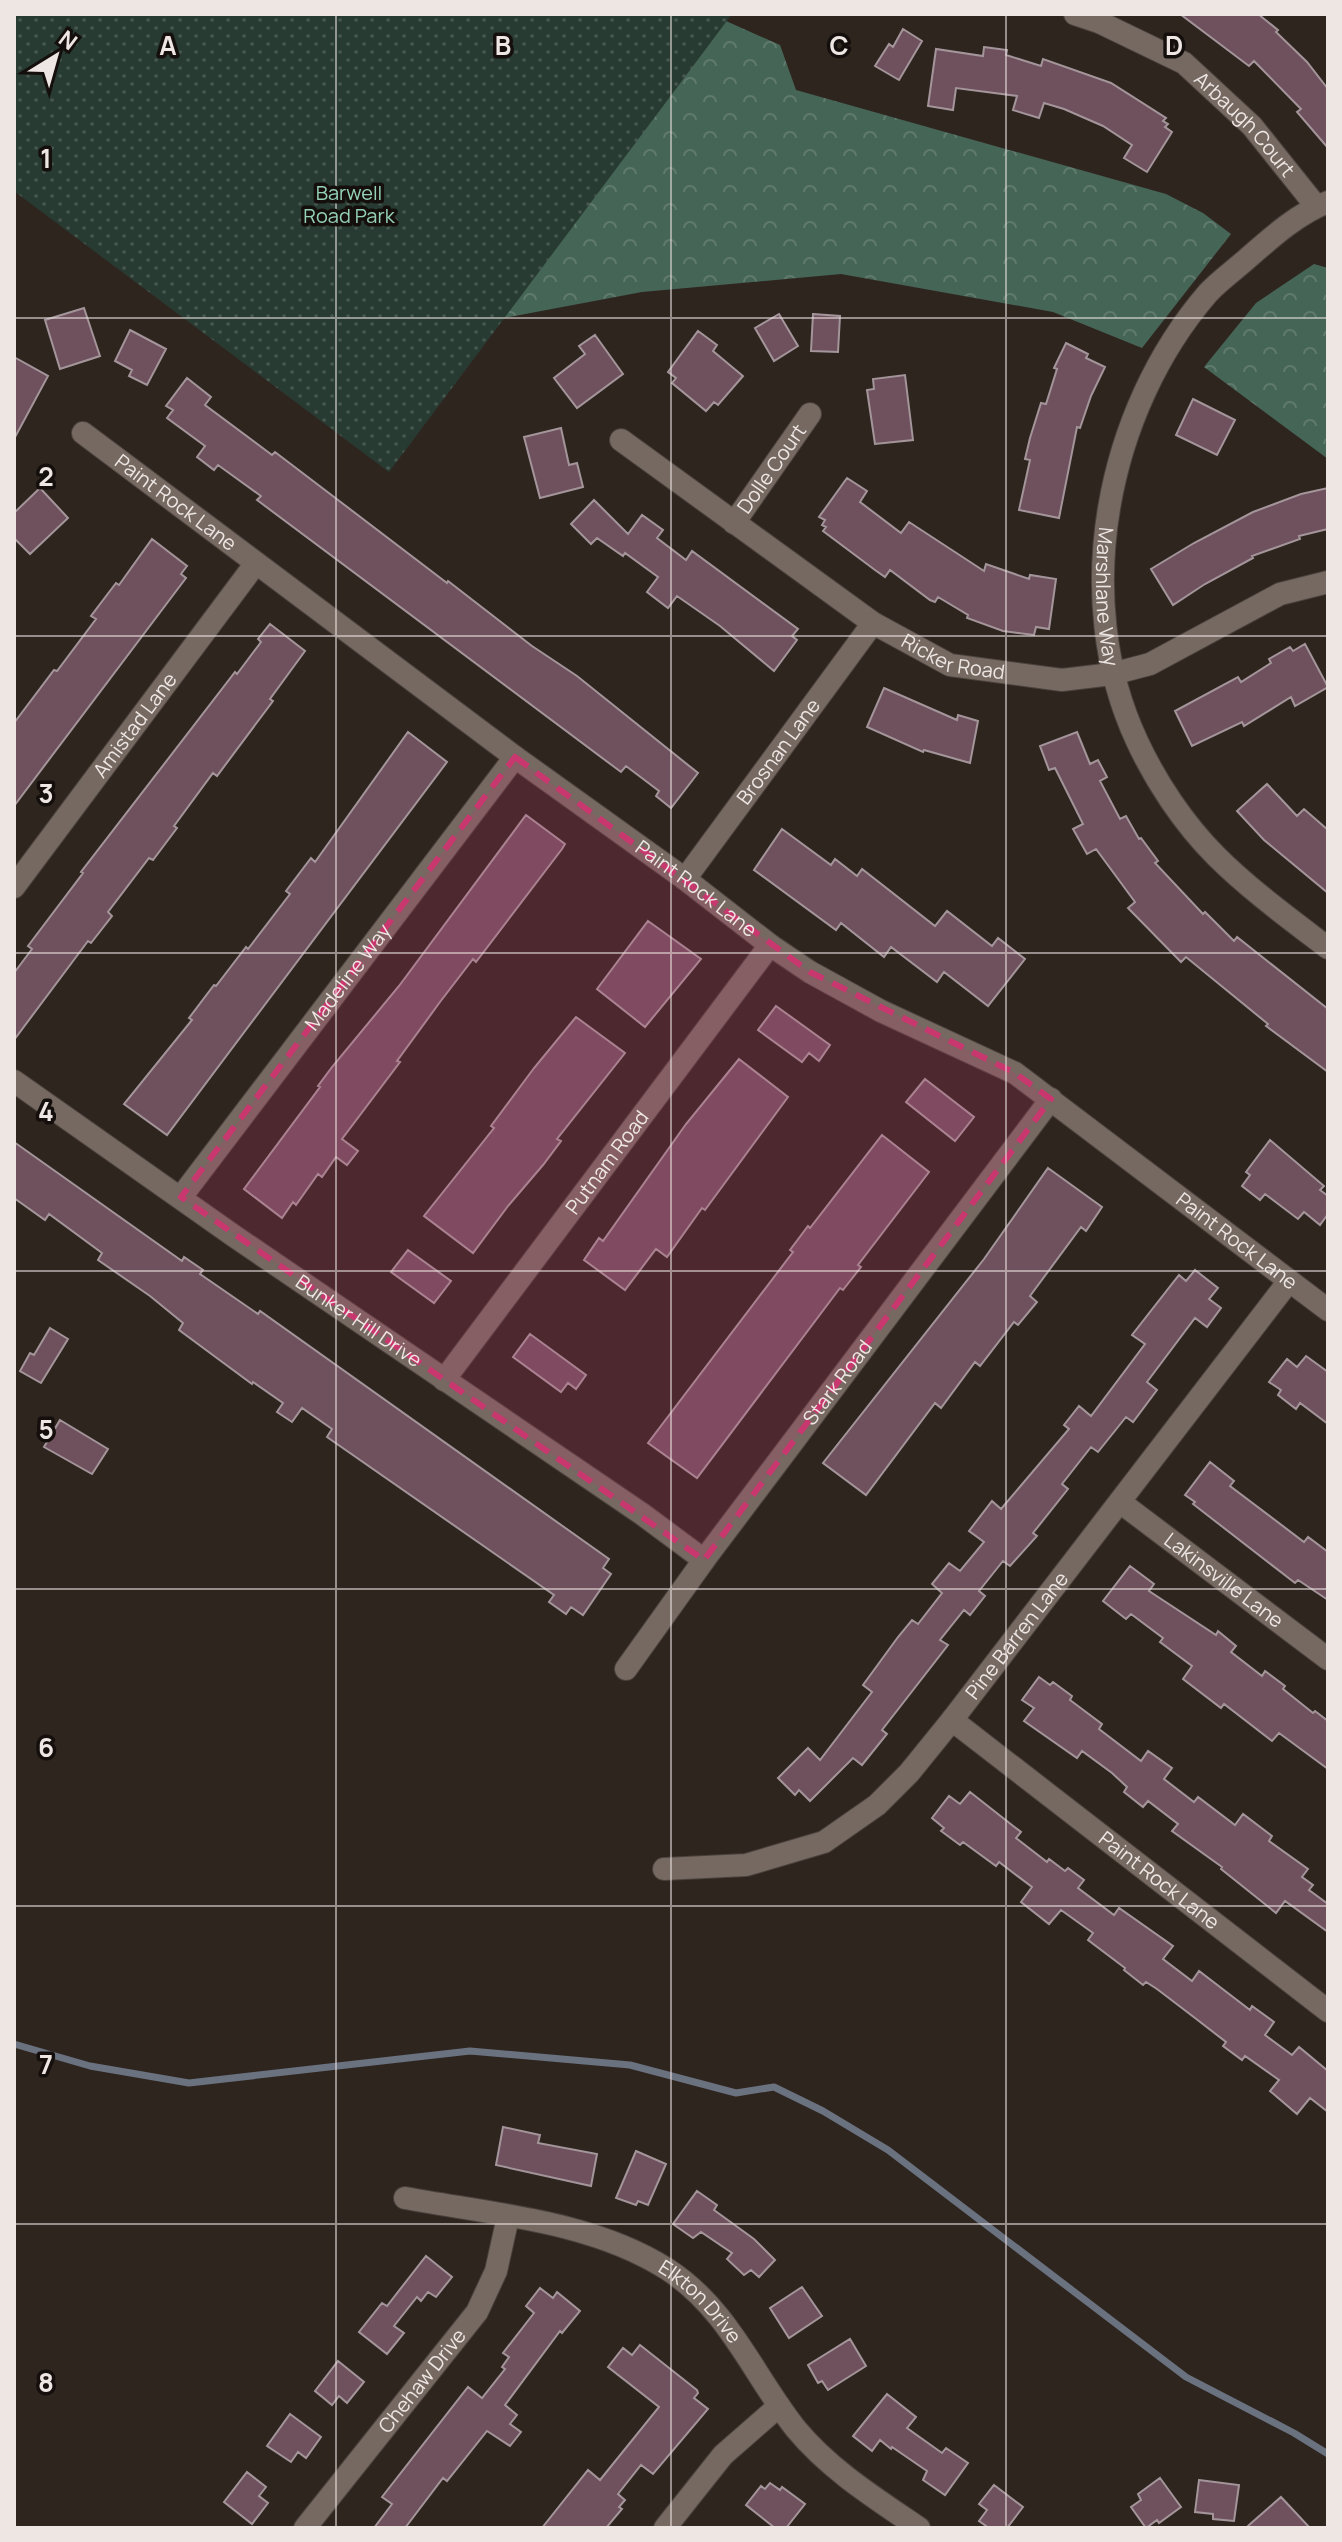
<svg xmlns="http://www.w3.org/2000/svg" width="1342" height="2542" viewBox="0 0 1342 2542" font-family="Manrope,sans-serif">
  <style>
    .forest { fill: url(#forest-crowns) }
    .park { fill: url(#park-dots) }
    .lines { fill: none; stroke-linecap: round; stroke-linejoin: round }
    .stream { stroke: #6a7280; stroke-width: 7 }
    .building { fill: #6e515d; stroke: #a3959a; stroke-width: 2 }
    .minor-casing { stroke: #4b423d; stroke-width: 24 }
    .minor { stroke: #756962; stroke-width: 22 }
    .marked { fill: #c9376f; fill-opacity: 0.2; stroke: #c9376f; stroke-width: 6; stroke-dasharray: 16 10; stroke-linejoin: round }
    .grid { fill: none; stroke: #eee6e3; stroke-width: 2; stroke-opacity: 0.55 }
    .labels { text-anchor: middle; stroke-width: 7; stroke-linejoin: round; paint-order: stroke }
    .street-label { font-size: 20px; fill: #eee6e3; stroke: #140f0c }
    .park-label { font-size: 20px; fill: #95d1b5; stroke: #140f0c }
    .grid-label { font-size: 26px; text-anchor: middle; font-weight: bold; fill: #eee6e3; stroke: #140f0c; stroke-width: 7; stroke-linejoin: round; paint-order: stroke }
  </style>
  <defs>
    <pattern id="forest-crowns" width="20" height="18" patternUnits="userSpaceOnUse" patternTransform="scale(2)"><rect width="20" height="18" fill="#456556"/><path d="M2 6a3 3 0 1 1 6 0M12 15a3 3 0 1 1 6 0" fill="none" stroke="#607b6e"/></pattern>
    <pattern id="park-dots" width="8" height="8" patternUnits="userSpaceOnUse" patternTransform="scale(2)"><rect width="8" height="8" fill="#273b32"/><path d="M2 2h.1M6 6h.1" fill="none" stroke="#475750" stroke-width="1.8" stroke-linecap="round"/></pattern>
  </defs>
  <rect width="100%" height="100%" fill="#2f251f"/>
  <path class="forest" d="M726 21 780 45 796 90 1166 194 1203 213 1231 234 1142 348 1053 312 841 274 642 292 504 318Z
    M1314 264 1328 268V459L1204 367 1256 303Z"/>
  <path class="park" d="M14 14H732L389 472 14 191Z"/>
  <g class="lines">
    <path class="stream" d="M14 2044 90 2066 189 2083 470 2051 630 2065 736 2093 774 2087 823 2111 888 2150 1186 2377 1294 2433 1328 2454"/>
  </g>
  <path class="building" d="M1180 14H1258L1278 30 1276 32 1307 62 1328 89V148L1297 112 1301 109 1254 61 1249 66Z
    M903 29 922 41 899 80 875 66 889 44 893 47Z
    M984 47 1007 50 1006 55 1041 66 1043 59 1111 83 1166 118 1163 121 1168 124 1165 127 1172 132 1147 172 1124 158 1132 145 1103 126 1064 109 1044 103 1039 118 1013 110 1017 96 956 88 953 110 928 106 936 49 983 56Z
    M84 308 100 356 60 369 45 320Z
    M779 314 798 346 774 361 755 328Z
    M813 314 840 316 838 352 811 351Z
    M130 330 166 349 147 385 129 376 132 370 115 361Z
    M698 331 717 345 713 351 743 376 718 405 714 402 706 411 672 383 676 378 668 372Z
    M595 335 623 374 577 408 554 378 585 354 579 346Z
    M1066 343 1088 354 1086 358 1105 367 1091 396 1080 428 1077 427 1059 518 1019 510 1030 460 1025 459 1030 438 1041 403 1046 404 1057 369 1054 368Z
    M14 357 48 376 14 439Z
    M905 375 913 440 875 444 867 390 874 389 873 379Z
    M187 378 211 397 205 405 272 455 275 452 447 583 448 581 532 646 577 676 698 773 671 808 656 796 659 791 626 766 621 772 257 500 261 496 218 465 214 470 197 457 205 446 167 418 173 410 166 406Z
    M1193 399 1235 420 1217 455 1176 435Z
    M561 428 569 465 577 463 583 487 540 498 524 437Z
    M847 478 867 491 860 502 901 533 909 522 984 571 986 564 1029 579 1030 575 1056 579 1049 629 1036 627 1034 635 1003 631 967 618 968 615 938 597 935 602 930 600 890 570 885 577 875 570 823 531 826 527 822 525 825 520 819 517Z
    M40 488 68 518 30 554 14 538V513Z
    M1328 488V529L1299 536 1300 539 1252 556 1253 558 1205 584 1173 605 1151 569 1194 543 1253 512 1301 494Z
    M594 500 628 534 642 515 663 530 657 538 686 560 692 551 798 629 792 636 797 640 774 671 720 626 677 596 668 608 647 592 658 577 625 553 623 556 597 538 591 544 571 524Z
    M152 539 187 566 181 574 186 578 14 806V723L54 670 57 671 96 619 91 616 116 583 119 585Z
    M270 624 305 651 270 699 273 701 217 776 213 773 174 826 177 828 153 860 149 858 108 912 112 916 91 943 88 941 14 1040V973L32 949 28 946 83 873 81 872 235 672 237 674 261 642 258 639Z
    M1305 644 1328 687 1295 706 1291 697 1244 726 1242 722 1192 746 1175 711 1238 677 1241 682 1271 663 1269 659 1290 647 1293 651Z
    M884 688 957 720 958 715 978 721 970 763 924 750 923 752 867 727Z
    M408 732 447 762 167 1135 124 1104 192 1020 189 1018 214 985 216 986 246 947 248 949 290 894 286 891 311 858 315 862Z
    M1077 732 1090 764 1098 760 1107 777 1100 781 1120 819 1126 816 1139 839 1141 838 1158 861 1155 863 1203 914 1205 912 1234 941 1237 937 1328 1009V1072L1266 1026 1268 1024 1186 957 1181 962 1128 908 1135 902 1096 849 1087 854 1073 829 1083 824 1055 768 1049 770 1040 746Z
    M1267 784 1297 816 1304 809 1328 830V893L1264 840 1237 811Z
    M526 815 565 844 562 849 476 962 473 959 440 1002 397 1061 400 1062 342 1139 358 1151 347 1165 336 1157 322 1177 318 1174 296 1205 293 1202 282 1218 244 1189 320 1087 318 1086 332 1067 399 986Z
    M782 829 831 865 835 859 857 876 862 869 935 926 947 911 992 946 998 938 1025 959 988 1006 944 972 937 982 891 947 884 957 841 923 836 930 754 870Z
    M648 921 701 959 645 1027 597 989Z
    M776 1006 830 1045 819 1061 809 1053 802 1062 758 1030Z
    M576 1017 625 1053 557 1139 561 1141 543 1165 508 1206 473 1253 424 1216 494 1128 491 1126 534 1068Z
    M739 1059 788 1097 705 1210 702 1208 667 1257 656 1249 625 1290 584 1260 599 1238 603 1241 686 1124Z
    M925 1079 974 1117 955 1141 906 1102Z
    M882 1135 929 1172 858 1265 861 1267 843 1290 840 1288 697 1478 648 1443 793 1252 790 1250 808 1226 810 1228Z
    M1270 1140 1324 1186 1320 1190 1328 1196V1214L1320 1225 1304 1212 1298 1219 1265 1194 1260 1200 1242 1186 1250 1175 1246 1172Z
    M14 1142 182 1261 184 1257 203 1270 200 1274 258 1314 260 1311 609 1559 603 1568 611 1574 583 1615 571 1607 566 1614 549 1602 554 1595 327 1437 332 1429 302 1408 292 1422 277 1412 283 1403 253 1382 252 1384 179 1330 183 1323 150 1296 98 1260 102 1253 49 1214 45 1220 14 1198Z
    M1048 1168 1102 1207 1086 1231 1081 1227 1030 1296 1037 1302 1018 1325 1014 1322 980 1366 975 1362 941 1408 935 1403 866 1495 823 1463 984 1259Z
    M408 1250 451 1281 434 1303 391 1272Z
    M1195 1270 1218 1288 1209 1299 1221 1308 1207 1327 1195 1318 1147 1382 1157 1390 1133 1422 1126 1417 1098 1452 1091 1447 1062 1484 1068 1489 1033 1533 1037 1536 1010 1566 1003 1561 979 1591 985 1596 970 1615 964 1610 940 1640 948 1645 882 1730 887 1734 862 1765 853 1758 810 1801 799 1790 795 1795 778 1778 808 1748 820 1760 872 1692 863 1685 898 1637 912 1620 918 1624 942 1593 932 1584 949 1563 960 1571 984 1542 969 1531 992 1501 1001 1509 1069 1429 1064 1425 1079 1406 1091 1416 1145 1344 1132 1335 1179 1275 1186 1281Z
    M50 1328 68 1339 41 1383 20 1371 30 1353 34 1355Z
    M530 1334 586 1375 576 1389 568 1383 561 1392 513 1357Z
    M1306 1356 1328 1372V1424L1300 1403 1296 1409 1278 1395 1281 1390 1269 1382 1287 1359 1297 1367Z
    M60 1420 108 1449 92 1474 44 1447Z
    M1210 1462 1234 1481 1230 1486 1304 1542 1308 1537 1328 1552V1600L1298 1580 1295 1583 1193 1504 1195 1502 1185 1495Z
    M1130 1566 1154 1584 1149 1591 1216 1635 1218 1631 1236 1646 1231 1652 1262 1676 1265 1671 1285 1686 1283 1689 1313 1713 1315 1711 1328 1721V1769L1279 1733 1272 1741 1224 1704 1221 1708 1183 1679 1192 1666 1160 1642 1163 1638 1131 1614 1126 1619 1103 1601Z
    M1039 1677 1050 1685 1053 1682 1072 1696 1070 1700 1102 1724 1099 1729 1141 1761 1148 1751 1172 1768 1164 1779 1194 1802 1198 1797 1235 1825 1243 1814 1272 1836 1269 1841 1308 1869 1302 1877 1313 1885 1309 1890 1328 1904V1932L1285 1901 1276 1913 1221 1869 1222 1867 1172 1831 1178 1824 1148 1801 1143 1807 1124 1792 1127 1787 1112 1773 1082 1751 1077 1758 1024 1721 1034 1708 1022 1700Z
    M970 1792 1021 1832 1016 1838 1047 1862 1049 1859 1065 1871 1068 1868 1084 1880 1078 1888 1114 1915 1119 1908 1173 1946 1163 1959 1192 1981 1199 1971 1250 2010 1252 2006 1274 2022 1265 2035 1292 2055 1299 2047 1328 2071V2112L1310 2098 1297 2114 1270 2091 1279 2080 1245 2056 1242 2060 1223 2046 1226 2042 1195 2018 1157 1989 1146 1982 1143 1985 1124 1970 1125 1968 1088 1940 1093 1933 1061 1910 1049 1924 1021 1902 1032 1887 999 1862 996 1866 963 1842 960 1845 941 1831 944 1828 932 1818 949 1796 960 1804Z
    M503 2127 540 2135 538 2143 597 2154 591 2186 496 2165Z
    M636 2151 666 2164 648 2205 638 2201 636 2205 616 2198Z
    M697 2191 717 2205 714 2210 754 2239 775 2260 759 2277 751 2270 744 2275 727 2259 732 2253 701 2232 693 2238 673 2224Z
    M426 2256 452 2277 436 2297 428 2292 421 2301 417 2297 394 2326 404 2333 387 2354 359 2332 382 2303 387 2306Z
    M802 2287 822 2316 789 2338 770 2308Z
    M540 2288 553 2298 557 2292 580 2311 562 2333 560 2331 505 2405 517 2415 510 2424 521 2432 510 2446 487 2431 447 2481 443 2478 405 2528H374L392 2504 382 2497 468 2387 482 2398 505 2369 502 2367 509 2357 503 2353 534 2313 526 2306Z
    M850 2339 866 2366 828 2390 822 2381 818 2383 808 2365Z
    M640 2345 697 2390 698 2393 694 2398 708 2409 653 2474 641 2465 618 2494 625 2500 619 2507 622 2509 606 2528H542L588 2470 600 2480 659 2407 608 2367 623 2348 632 2355Z
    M338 2361 364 2382 347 2403 339 2396 332 2405 315 2391Z
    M887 2394 916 2417 907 2428 942 2453 946 2448 968 2463 945 2495 923 2480 927 2471 892 2447 891 2449 880 2440 872 2451 853 2436Z
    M290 2414 321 2437 306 2458 298 2452 291 2462 267 2446Z
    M247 2472 266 2487 259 2496 268 2503 252 2524 224 2502Z
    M1160 2478 1181 2507 1159 2523 1157 2520 1146 2528 1131 2507 1141 2500 1138 2494Z
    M1199 2480 1239 2485 1234 2521 1213 2519V2514L1195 2512Z
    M770 2483 780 2490 782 2487 805 2504 786 2528H775L746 2505 761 2486 765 2489Z
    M994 2485 1023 2507 1007 2528H989L979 2521 987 2510 979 2504Z
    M1281 2497 1310 2528H1246L1249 2525Z"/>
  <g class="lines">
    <defs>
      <g id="minor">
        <path id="s1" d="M1075 14 1099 22 1184 63 1252 126 1316 206"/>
        <path id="s2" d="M1328 202C1299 213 1273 236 1249 257 1236 269 1220 280 1208 293 1106 411 1070 598 1137 741 1156 782 1184 824 1216 856 1249 889 1290 919 1328 948"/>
        <path id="s3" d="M83 433 515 757 685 879 770 945 810 972 881 1011 1015 1073 1328 1310"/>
        <path id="s4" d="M621 440 873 623 950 665 1062 680 1112 674 1150 664 1280 594 1328 582"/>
        <path id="s5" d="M734 523 810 414"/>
        <path id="s6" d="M685 879 873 623"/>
        <path id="s7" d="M14 887 256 563"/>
        <path id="s8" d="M14 1081 234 1236 642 1514 704 1560"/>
        <path id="s9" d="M181 1197 515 757"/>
        <path id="s10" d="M444 1380 770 945"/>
        <path id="s11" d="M1120 1502 1328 1659"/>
        <path id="s12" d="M626 1669 704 1560 1051 1099"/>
        <path id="s13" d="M952 1720 1328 2011"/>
        <path id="s14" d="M664 1869 746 1865 824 1842 877 1805 909 1773 952 1720 1289 1281"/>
        <path id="s15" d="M405 2198C492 2214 592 2221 667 2269 729 2309 753 2375 796 2429 830 2470 875 2498 919 2528"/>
        <path id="s16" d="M305 2528 477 2312 496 2271 508 2217"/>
        <path d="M665 2528 723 2455 779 2406"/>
      </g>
    </defs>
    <use href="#minor" class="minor-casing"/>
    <use href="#minor" class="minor"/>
  </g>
  <path class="marked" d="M515 757 810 972 1015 1073 1051 1099 704 1560 181 1197Z"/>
  <path class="grid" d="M336 14V2528M671 14V2528M1006 14V2528M14 318H1328M14 636H1328M14 953H1328M14 1271H1328M14 1589H1328M14 1906H1328M14 2224H1328"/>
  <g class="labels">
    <g class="street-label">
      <text dy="7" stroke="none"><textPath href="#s1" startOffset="206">Arbaugh Court</textPath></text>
      <text dy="7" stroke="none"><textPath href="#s5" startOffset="66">Dolle Court</textPath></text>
      <text dy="7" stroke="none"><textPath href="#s3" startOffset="116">Paint Rock Lane</textPath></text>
      <text dy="7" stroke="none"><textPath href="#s2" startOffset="480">Marshlane Way</textPath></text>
      <text dy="7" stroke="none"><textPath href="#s4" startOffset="400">Ricker Road</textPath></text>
      <text dy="7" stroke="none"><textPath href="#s7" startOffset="202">Amistad Lane</textPath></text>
      <text dy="7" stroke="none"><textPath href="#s6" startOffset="158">Brosnan Lane</textPath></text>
      <text dy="7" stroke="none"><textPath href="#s3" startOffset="764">Paint Rock Lane</textPath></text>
      <text dy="7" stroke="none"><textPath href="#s9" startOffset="276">Madeline Way</textPath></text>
      <text dy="7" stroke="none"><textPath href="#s10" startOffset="272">Putnam Road</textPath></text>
      <text dy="7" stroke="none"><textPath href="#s3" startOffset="1412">Paint Rock Lane</textPath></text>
      <text dy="7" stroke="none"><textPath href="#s8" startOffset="420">Bunker Hill Drive</textPath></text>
      <text dy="7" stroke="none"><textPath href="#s12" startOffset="356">Stark Road</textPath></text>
      <text dy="7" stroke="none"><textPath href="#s11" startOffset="130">Lakinsville Lane</textPath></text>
      <text dy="7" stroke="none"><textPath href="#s14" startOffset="448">Pine Barren Lane</textPath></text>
      <text dy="7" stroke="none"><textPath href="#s13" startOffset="262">Paint Rock Lane</textPath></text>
      <text dy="7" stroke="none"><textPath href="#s15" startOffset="320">Elkton Drive</textPath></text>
      <text dy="7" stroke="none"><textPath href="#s16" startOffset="188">Chehaw Drive</textPath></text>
    </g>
    <g class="park-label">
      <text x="349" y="200">Barwell<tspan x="349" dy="23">Road Park</tspan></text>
    </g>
  </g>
  <g class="grid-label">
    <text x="168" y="55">A</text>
    <text x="503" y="55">B</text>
    <text x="839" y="55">C</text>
    <text x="1174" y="55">D</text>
    <text x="46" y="168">1</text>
    <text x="46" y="486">2</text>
    <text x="46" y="803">3</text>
    <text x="46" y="1121">4</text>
    <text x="46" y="1439">5</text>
    <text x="46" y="1757">6</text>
    <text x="46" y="2074">7</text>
    <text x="46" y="2392">8</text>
  </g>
  <rect width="1342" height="2542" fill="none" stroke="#eee6e3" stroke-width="32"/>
  <g transform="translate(56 56) rotate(37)" stroke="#140f0c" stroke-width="6" paint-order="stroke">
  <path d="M0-6L14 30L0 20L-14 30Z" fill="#eee6e3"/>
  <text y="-12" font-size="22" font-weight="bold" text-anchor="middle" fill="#eee6e3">N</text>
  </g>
</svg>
